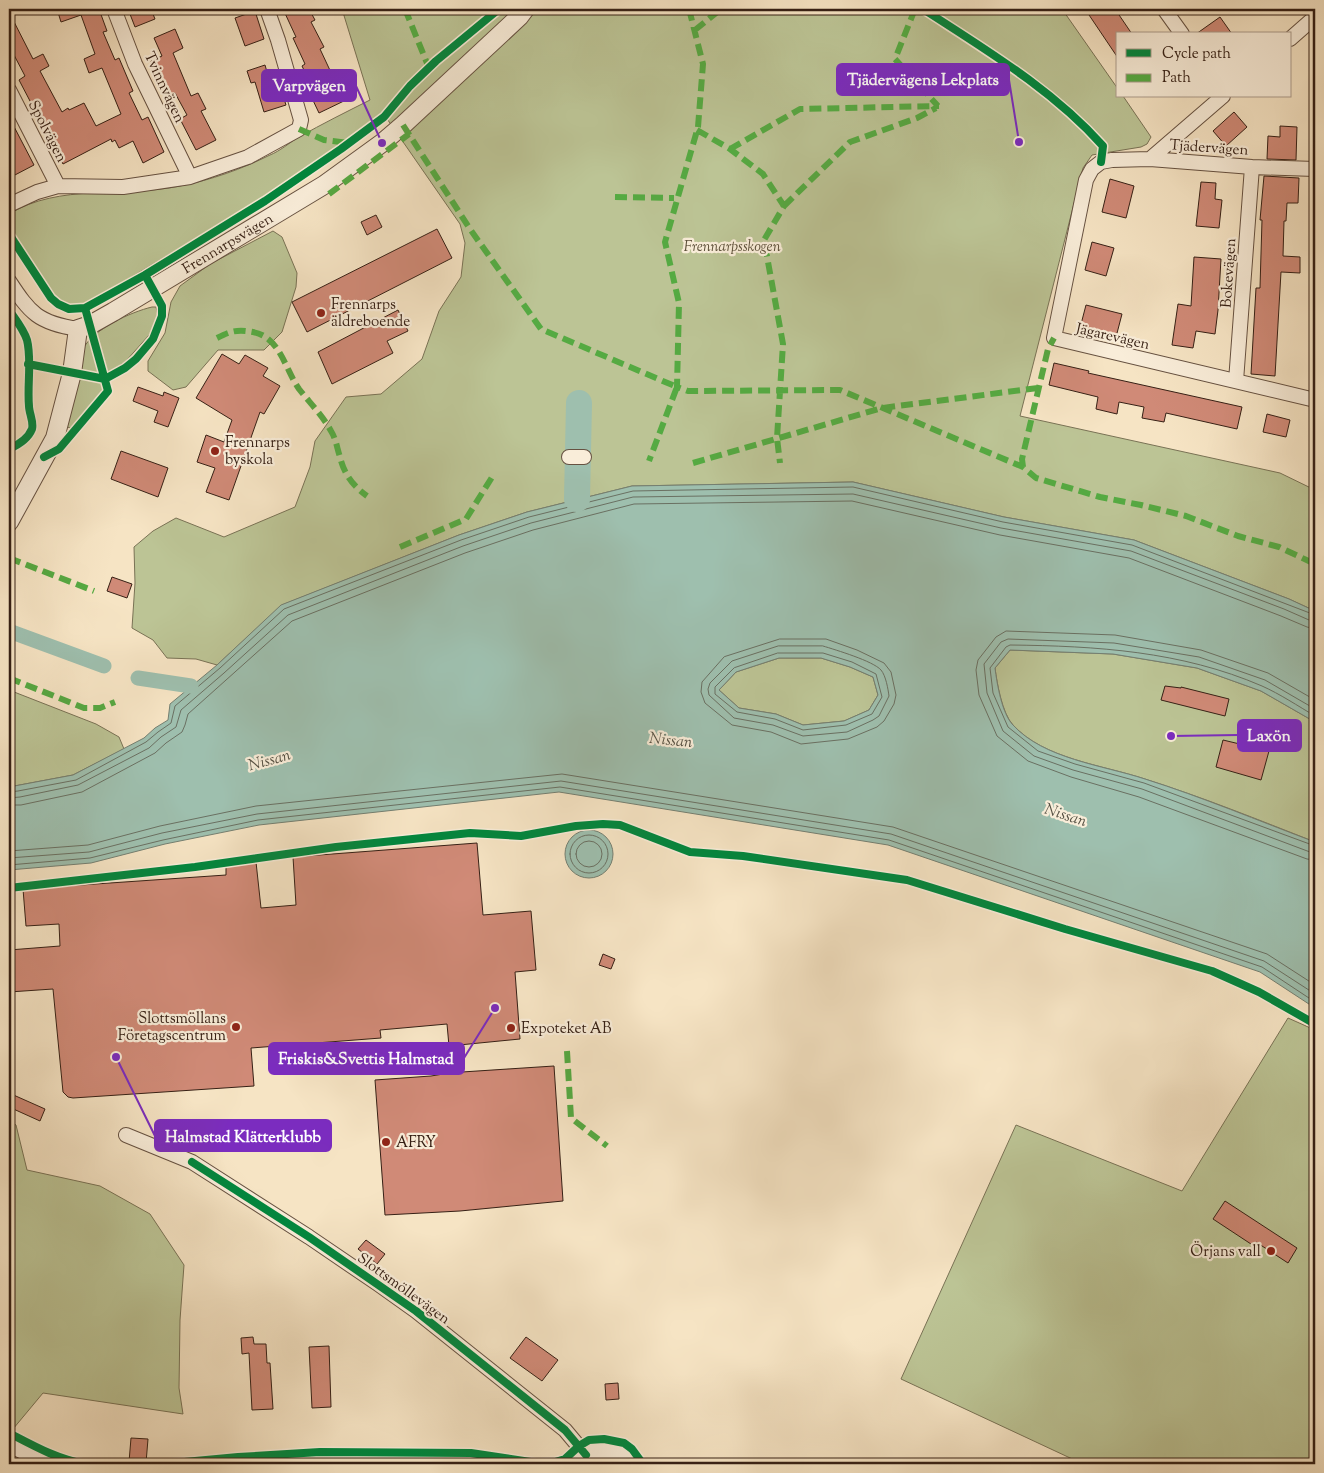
<svg xmlns="http://www.w3.org/2000/svg" width="1324" height="1473" viewBox="0 0 1324 1473" font-family="'Sorts Mill Goudy',serif">
  <style>
    .green { fill: #bcc495; stroke: #797255 }
    .water { fill: #9ebfae; stroke: #747f71; fill-rule: evenodd }
    .lines { fill: none; stroke-linecap: round; stroke-linejoin: round }
    .shore { stroke: #6a7062; stroke-width: 1 }
    .canal { stroke: #9ebfae; stroke-width: 15 }
    .river { stroke: #9ebfae; stroke-width: 26 }
    .building { fill: #d08a77; stroke: #362015 }
    .minor-casing { stroke: #665141; stroke-width: 16 }
    .tertiary-casing { stroke: #665141; stroke-width: 20 }
    .minor { stroke: #f9edd9; stroke-width: 14 }
    .tertiary { stroke: #f9edd9; stroke-width: 18 }
    .quiet { stroke: #55aa42; stroke-width: 6; stroke-dasharray: 12 6; stroke-linecap: butt }
    .cycleway-casing { stroke: #f9edd9; stroke-width: 11 }
    .cycleway { stroke: #00873e; stroke-width: 8 }
    .poi-dot { fill: #8f2418; stroke: #f9edd9; stroke-width: 2 }
    .labels { text-anchor: middle; stroke-width: 4.5; stroke-linejoin: round; paint-order: stroke }
    .street-label { font-size: 15px; fill: #362015; stroke: #f9edd9 }
    .park-label { font-size: 15px; font-style: italic; fill: #5e513b; stroke: #f9edd9 }
    .poi-label { font-size: 15px; fill: #362015; stroke: #f9edd9; text-anchor: start }
    .water-label { font-size: 16px; font-style: italic; fill: #555043; stroke: #f9edd9 }
    .leader { fill: none; stroke: #7b2cbf; stroke-width: 2 }
    .callout-dot { fill: #7b2cbf; stroke: #f9edd9; stroke-width: 2 }
    .callout { fill: #7b2cbf; stroke: #7b2cbf; stroke-width: 2 }
    .callout-label { font-size: 16px; text-anchor: middle; font-weight: bold; fill: #fff }
  </style>
  <rect width="100%" height="100%" fill="#f6e4c4"/>
  <filter id="stains"><feTurbulence type="fractalNoise" baseFrequency=".004" numOctaves="4"/><feColorMatrix values="0 0 0 0 .2 0 0 0 0 .09 0 0 0 0 .02 0 0 0 .5 -.17"/></filter>
  <radialGradient id="worn" r=".72"><stop offset=".6" stop-color="#630" stop-opacity="0"/><stop offset="1" stop-color="#630" stop-opacity=".3"/></radialGradient>
  <path class="green" d="M342 9H1062L1118 89V96H1123L1151 137 1147 144 1141 147 1092 155 1083 168 1020 416 1280 473 1315 490V611L1289 599 1134 540 1004 517 853 482 632 486 527 512 459 535 282 605 217 665 196 659 167 658 153 640 132 628 135 583 134 547 153 531 176 518 224 537 295 507 310 467 315 441 346 397 381 394 422 359 439 311 461 277 465 243 460 224 383 113 326 157 265 197 83 306C70 308 62 303 52 295L9 228V214C60 183 123 198 180 186 211 180 242 169 270 155 280 151 289 143 299 137 322 124 346 112 370 100Z
    M273 231 282 237 297 273 296 287 282 332 264 350H218L186 387 173 390 148 371V361L165 333 171 302 180 286 210 264Z
    M152 307H156L158 316 150 334 126 361 111 372 101 393 71 428 67 427 83 349C93 329 131 312 152 307Z
    M1010 650 1113 654 1197 668 1261 691 1315 722V842C1259 820 1202 797 1145 779 1103 765 1044 759 1013 725 1002 713 997 683 995 668Z
    M779 658H821L850 667 873 677 878 695 869 710 844 721 803 725 776 714 739 708 719 690 736 672Z
    M9 690 96 724 119 737 124 749 73 775 9 787Z
    M1288 1018 1315 1030V1464H1083L901 1379 1016 1125 1182 1191Z
    M9 1120 16 1125 27 1170 100 1186 150 1214 184 1265 180 1320 179 1388 183 1414 43 1393 13 1429 9 1426Z"/>
  <path class="water" d="M853 482 1004 517 1134 540 1289 599 1315 611V722L1261 691 1197 668 1113 654 1010 650 995 668C997 684 1002 714 1013 725 1044 759 1102 765 1145 779 1202 797 1259 821 1315 842V1008L1260 972 888 845 559 792 259 825 165 844 91 863 9 870V787L73 775 144 738 155 728 168 720 170 704 217 665 281 605 459 535 527 512 632 486ZM779 658H821L850 667 873 677 878 695 869 710 844 721 803 725 776 714 739 708 719 690 736 672Z
    M565 854a24 24 0 1 1 48 0a24 24 0 1 1-48 0Z"/>
  <g class="lines">
    <path class="shore" d="M780 639H826L857 650 884 663 891 672 896 695 894 704 884 721 877 727 848 739 801 744 771 732 732 725 705 703 701 692 702 682 724 657Z
      M823 646C836 650 873 661 881 670 886 676 888 689 889 696L879 716 873 720 847 732 803 736 773 725 734 718 709 695 708 689 710 683 732 661 778 646Z
      M778 653H823L852 662 876 674 882 697 872 714 846 725 803 730 775 719 737 712 715 694V687L734 668Z
      M1315 700 1268 673 1201 650 1115 635 1006 631 996 637 978 660 976 670 979 695 997 736 1028 761 1071 777 1139 797 1307 859 1315 860
      M1315 709 1265 680 1199 657 1114 643 1008 639 1001 642 984 664 987 693 1003 731 1034 756 1073 770 1142 789 1310 852 1315 853
      M1315 716C1298 706 1280 694 1262 686 1181 651 1096 646 1010 645L1006 647 990 668 993 693 1008 727 1038 751 1075 764 1144 783 1315 846
      M9 792 18 791 76 780 146 742 158 732 171 723 175 706 220 668 284 609 461 540 529 517 633 491 853 487 1003 522 1132 545 1315 615
      M9 798 20 797 78 785 149 748 161 737 176 727 181 710 224 673 288 615 463 546 531 523 633 497 853 494 1001 528 1131 551 1284 609 1309 620 1315 621
      M9 805H21L82 792 155 753 166 743 182 732 185 725 188 714 292 621 465 553 533 530 634 504 852 501 1000 535 1129 558 1281 616 1307 627 1315 629
      M570 854a19 19 0 1 1 38 0a19 19 0 1 1-38 0Z
      M576 854a13 13 0 1 1 26 0a13 13 0 1 1-26 0Z
      M9 851 88 845 160 826 256 806 562 774 893 827 1267 954 1315 985
      M9 858 89 852 162 833 257 814 561 781 891 834 1264 961 1315 994
      M9 865 90 858 163 840 258 820 560 787 889 840 1262 967 1315 1002"/>
    <path class="canal" d="M9 631 104 666
      M138 678 191 686"/>
    <path class="river" d="M577 499 579 403"/>
  </g>
  <path class="building" d="M57 9H99L107 31 103 32 115 60 119 58 133 91 129 93 142 120 148 117 164 152 143 163 133 141 119 148 115 140 112 142 111 139 63 164 19 80 25 76 14 55 9 58V12L33 59 43 54 49 66 40 71 62 112 68 108 69 110 84 103 96 126 121 114 102 68 89 73 84 59 95 54 81 15 61 22Z
    M128 9H151L155 19 135 27Z
    M283 9H309L315 20 311 22 324 47 320 49 335 81 338 80 348 99 319 113 310 94 314 91 302 66 305 64 293 38 296 37Z
    M1085 9H1115L1132 34H1118V58Z
    M255 11 264 39 245 46 235 18Z
    M1220 17 1232 34H1196Z
    M175 29 183 48 173 53 191 96 198 93 206 109 201 111 216 140 196 150 180 119 187 115 175 93 166 97 151 61 162 56 154 38Z
    M265 65 269 79 277 77 286 105 264 112 255 82 251 83 247 71Z
    M1234 112 1247 127 1226 146 1213 131Z
    M9 117 34 165 13 176 9 168Z
    M1280 126 1297 127 1296 160 1267 159 1268 136 1280 137Z
    M1264 176 1299 178 1298 203H1287L1286 221H1284L1283 256 1300 257V273L1281 272 1275 376 1251 374 1256 288H1260L1262 220H1260Z
    M1110 179 1134 186 1126 218 1102 212Z
    M1201 182 1216 183 1215 199 1222 200 1219 228 1196 226Z
    M376 215 382 227 367 235 361 222Z
    M437 229 452 258 307 332 292 302Z
    M1092 242 1114 248 1106 276 1085 270Z
    M1194 257 1221 259 1218 310 1215 334 1196 331 1193 348 1172 345 1178 304 1191 306Z
    M1086 305 1122 314 1116 337 1080 328Z
    M398 310 408 331 387 341 393 353 332 384 318 352Z
    M222 354 239 364 245 355 268 368 263 376 280 386 264 414 260 412 229 500 206 492 215 468 197 462 206 435 224 442 232 420 196 398Z
    M1054 363 1089 371 1088 373 1242 407 1237 429 1166 413 1164 422 1142 418 1144 407 1119 402 1117 414 1096 409 1098 397 1049 385Z
    M138 387 163 396 164 392 179 398 168 427 154 422 158 411 133 401Z
    M1267 414 1290 420 1286 437 1263 432Z
    M121 451 168 468 158 497 111 479Z
    M112 577 132 584 127 598 107 591Z
    M1165 686 1181 688V687L1229 699 1225 716 1161 700Z
    M1223 740 1269 751 1261 780 1216 767Z
    M477 843 483 915 531 911 536 970 515 972 520 1039 449 1046 447 1024 380 1030 381 1038 251 1048 254 1086 73 1098 68 1097 63 1092 53 989 9 992V950L60 946 59 924 26 926 23 889 226 875V866L256 862 261 908 296 905 293 857Z
    M603 954 615 959 611 969 599 965Z
    M554 1066 563 1201 460 1211 385 1215 375 1080 431 1076 462 1071V1072Z
    M9 1093 45 1109 40 1121 9 1107Z
    M1225 1201 1297 1248 1288 1263 1256 1242 1254 1246 1213 1219Z
    M366 1240 385 1254 377 1264 358 1249Z
    M253 1337 254 1344H266L267 1363H270L273 1409 252 1410 249 1353 242 1354 241 1338Z
    M526 1337 558 1360 542 1381 510 1358Z
    M329 1346 331 1407 312 1408 309 1347Z
    M618 1383 619 1399 606 1400 605 1384Z
    M131 1438 148 1439 146 1463 129 1462Z"/>
  <g class="lines">
    <defs>
      <path id="minor" d="M114 9 135 64 190 177
        M1164 9 1182 34
        M1290 39 1315 17
        M9 90 58 186
        M1150 159 1223 96
        M1315 169 1252 167 1150 159 1112 160 1101 162 1092 169 1086 180 1054 338 1315 400
        M9 205 37 192 58 186 123 187 190 177 248 157 299 129 301 120 278 40 267 9
        M9 281C30 313 38 323 78 329
        M1236 381 1252 167
        M569 457H584
        M126 1135 192 1162 309 1237 378 1284 416 1311 565 1430 586 1455"/>
      <g id="tertiary">
        <path id="s1" d="M9 522 55 438 72 373 78 329 90 325 113 312 324 185 382 143 403 125 519 17 525 9"/>
        <path d="M9 1443 52 1464"/>
        <path d="M263 1464 320 1461 461 1464"/>
        <path d="M577 1464C591 1445 619 1444 633 1464"/>
      </g>
    </defs>
    <use href="#minor" class="minor-casing"/>
    <use href="#tertiary" class="tertiary-casing"/>
    <use href="#minor" class="minor"/>
    <use href="#tertiary" class="tertiary"/>
    <path class="quiet" d="M405 9 429 68
      M689 9 703 64 698 127 665 242 679 303 677 387 688 391 840 390 1023 467 1036 478 1100 497 1141 505 1186 516 1238 536 1279 547 1315 564
      M915 9 895 59 938 106
      M695 30 721 9
      M403 125 470 229 541 329 677 387 649 461
      M299 129 324 140 349 143
      M697 130 730 149 763 174 784 206 764 240 783 344 777 438 780 463
      M730 149 800 109 939 106
      M329 194 409 134
      M615 197 674 198
      M784 206 850 142 917 118 936 108
      M217 338C231 331 237 329 253 332 280 337 285 369 299 389 310 403 323 416 331 431 336 439 337 448 340 457 344 474 353 486 367 496
      M693 463 882 408 1038 388
      M1023 467 1022 459 1048 349 1054 338
      M400 547 466 519 494 474
      M9 558 94 591
      M9 678 84 708H100L115 702
      M567 1051 571 1118 607 1146"/>
    <defs>
      <path id="cycleway" d="M923 9C986 50 1052 89 1103 146L1101 162
        M9 234 51 298 58 304 69 309 85 308 145 275 265 201 341 149 384 117 410 86 436 61 499 9
        M9 310C15 319 23 328 27 340 32 359 27 386 29 406 29 413 34 422 32 429 28 439 18 445 9 449
        M28 364 105 379 125 368 136 359 153 339 162 316V306L145 275
        M44 457 59 449 108 391 85 308
        M9 888 195 867 336 847 470 833 521 836 576 826 603 824 620 825 690 852 743 856 907 880 1065 929 1212 971 1259 992 1315 1024
        M192 1162 309 1237 416 1311 565 1430 586 1455
        M9 1433C34 1446 57 1459 85 1464
        M163 1464 238 1457 320 1452 471 1453 537 1463 555 1462 565 1459 579 1446 589 1440 604 1439 624 1443 632 1449 643 1464"/>
    </defs>
    <use href="#cycleway" class="cycleway-casing"/>
    <use href="#cycleway" class="cycleway"/>
  </g>
  <g class="poi-dot">
    <circle cx="321" cy="313" r="5"/>
    <circle cx="215" cy="451" r="5"/>
    <circle cx="236" cy="1027" r="5"/>
    <circle cx="511" cy="1028" r="5"/>
    <circle cx="386" cy="1142" r="5"/>
    <circle cx="1271" cy="1251" r="5"/>
  </g>
  <g class="labels">
    <g class="street-label">
      <text transform="translate(165 87) rotate(65)" y="5">Tvinnvägen</text>
      <text transform="translate(48 131) rotate(63)" y="5">Spolvägen</text>
      <text transform="translate(1209 147) rotate(4)" y="5">Tjädervägen</text>
      <text dy="5" stroke="none"><textPath href="#s1" startOffset="380">Frennarpsvägen</textPath></text>
      <text transform="translate(1228 273) rotate(-86)" y="5">Bokevägen</text>
      <text transform="translate(1113 336) rotate(13)" y="5">Jägarevägen</text>
      <text transform="translate(404 1288) rotate(36)" y="5">Slottsmöllevägen</text>
    </g>
    <g class="park-label">
      <text x="732" y="251">Frennarpsskogen</text>
    </g>
    <g class="poi-label">
      <text x="331" y="309">Frennarps<tspan x="331" dy="17">äldreboende</tspan></text>
      <text x="225" y="447">Frennarps<tspan x="225" dy="17">byskola</tspan></text>
      <text x="226" y="1023" text-anchor="end">Slottsmöllans<tspan x="226" dy="17">Företagscentrum</tspan></text>
      <text x="521" y="1033">Expoteket AB</text>
      <text x="396" y="1147">AFRY</text>
      <text x="1261" y="1256" text-anchor="end">Örjans vall</text>
    </g>
    <g class="water-label">
      <text transform="translate(671 739) rotate(6)" y="6">Nissan</text>
      <text transform="translate(269 759) rotate(-15)" y="6">Nissan</text>
      <text transform="translate(1066 814) rotate(18)" y="6">Nissan</text>
    </g>
  </g>
  <path class="leader" d="M1019 142L1009 80M382 143L356 86M1171 736L1238 735M495 1008L464 1058M116 1057L155 1136"/>
  <g class="callout-dot">
    <circle cx="1019" cy="142" r="5"/>
    <circle cx="382" cy="143" r="5"/>
    <circle cx="1171" cy="736" r="5"/>
    <circle cx="495" cy="1008" r="5"/>
    <circle cx="116" cy="1057" r="5"/>
  </g>
  <g class="callout">
    <rect x="837" y="64" width="172" height="31" rx="5"/>
    <rect x="262" y="70" width="94" height="31" rx="5"/>
    <rect x="1238" y="720" width="63" height="31" rx="5"/>
    <rect x="269" y="1043" width="195" height="31" rx="5"/>
    <rect x="155" y="1120" width="176" height="31" rx="5"/>
  </g>
  <g class="callout-label">
    <text x="923" y="85">Tjädervägens Lekplats</text>
    <text x="309" y="91">Varpvägen</text>
    <text x="1269" y="741">Laxön</text>
    <text x="366" y="1064">Friskis&amp;Svettis Halmstad</text>
    <text x="243" y="1142">Halmstad Klätterklubb</text>
  </g>
  <rect width="1324" height="1473" fill="none" stroke="#f6e4c4" stroke-width="30"/>
  <rect x="10" y="10" width="1304" height="1453" fill="none" stroke="#362015" stroke-width="2.5"/>
  <rect x="15" y="15" width="1294" height="1443" fill="none" stroke="#362015"/>
  <rect x="1116" y="32" width="175" height="65" fill="#f9edd9" stroke="#ab9b8b"/>
  <rect x="1126" y="49" width="25" height="8" fill="#00873e" stroke="#ab9b8b"/>
  <text x="1162" y="58" font-size="15" fill="#362015">Cycle path</text>
  <rect x="1126" y="74" width="25" height="8" fill="#55aa42" stroke="#ab9b8b"/>
  <text x="1162" y="82" font-size="15" fill="#362015">Path</text>
  <rect width="100%" height="100%" filter="url(#stains)"/>
  <rect width="100%" height="100%" fill="url(#worn)"/>
</svg>
